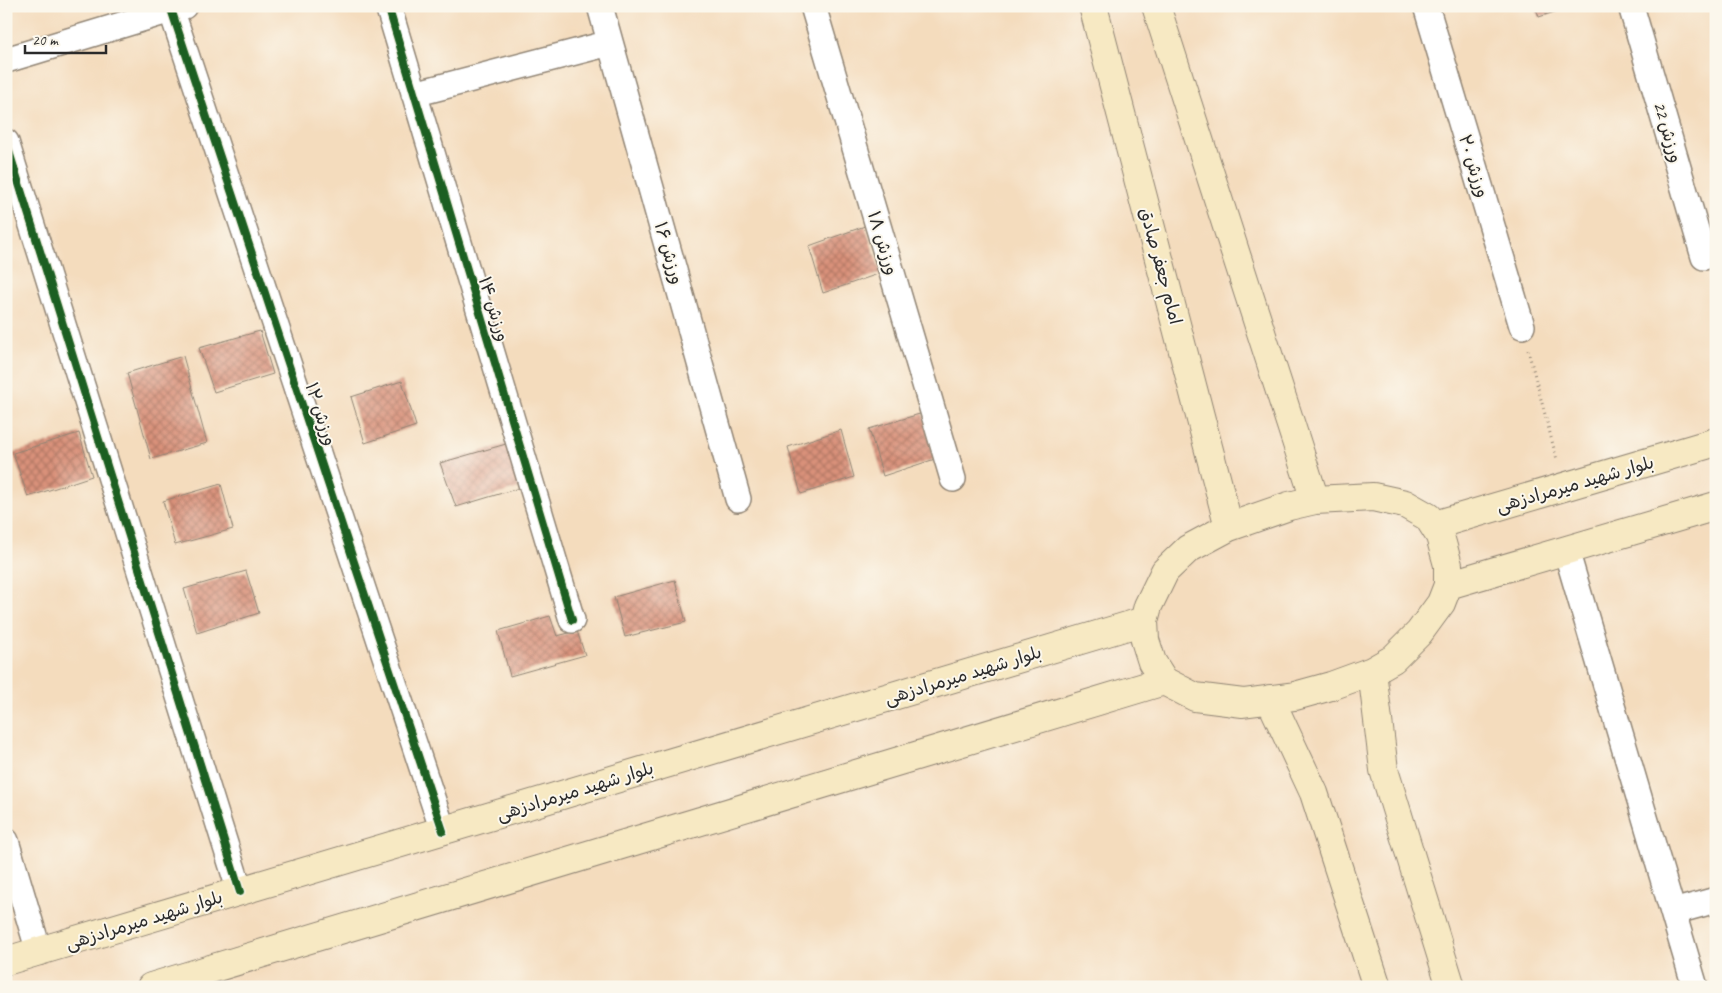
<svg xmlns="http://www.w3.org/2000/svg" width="1722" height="993" viewBox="0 0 1722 993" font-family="Caveat,'Playpen Sans Arabic',sans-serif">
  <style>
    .building { fill: url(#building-cross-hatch) }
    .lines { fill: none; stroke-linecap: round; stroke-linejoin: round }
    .minor-casing { stroke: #908474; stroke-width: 28 }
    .secondary-casing { stroke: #908474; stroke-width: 30 }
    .path { stroke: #908474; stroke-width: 3; stroke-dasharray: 1 4; stroke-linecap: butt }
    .minor { stroke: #fff; stroke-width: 25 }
    .secondary { stroke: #f7e9c3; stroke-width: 28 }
    .cycleway-casing { stroke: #fbf7ec; stroke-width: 11 }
    .cycleway { stroke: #1b5e20; stroke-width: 8 }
    .labels { text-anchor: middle; stroke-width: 4; stroke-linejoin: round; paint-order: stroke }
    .street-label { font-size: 18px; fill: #2b2b2b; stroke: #fbf7ec }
  </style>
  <defs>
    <pattern id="building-cross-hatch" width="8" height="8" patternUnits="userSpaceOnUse" patternTransform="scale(1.25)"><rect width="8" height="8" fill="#d9917a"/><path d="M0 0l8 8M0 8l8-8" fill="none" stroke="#b07764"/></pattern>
  </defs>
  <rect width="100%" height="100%" fill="#fbf7ec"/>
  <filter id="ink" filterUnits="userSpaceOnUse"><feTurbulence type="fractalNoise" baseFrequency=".02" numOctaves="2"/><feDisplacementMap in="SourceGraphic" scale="10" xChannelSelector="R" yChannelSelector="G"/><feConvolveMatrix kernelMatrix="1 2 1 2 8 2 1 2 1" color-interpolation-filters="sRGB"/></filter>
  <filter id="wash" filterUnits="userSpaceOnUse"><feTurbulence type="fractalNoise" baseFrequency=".0096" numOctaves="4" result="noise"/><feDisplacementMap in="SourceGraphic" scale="20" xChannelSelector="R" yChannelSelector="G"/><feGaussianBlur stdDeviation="1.12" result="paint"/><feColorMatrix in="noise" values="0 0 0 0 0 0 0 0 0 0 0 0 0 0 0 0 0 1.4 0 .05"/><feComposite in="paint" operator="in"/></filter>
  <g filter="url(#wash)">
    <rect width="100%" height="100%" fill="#f4dcbd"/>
    <g id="blocks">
      <path class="building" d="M1535 6H1570V7L1539 17Z
        M865 226 881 273 823 293 809 246Z
        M260 331 273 374 214 392 199 348Z
        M183 356 207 443 151 459 127 373Z
        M402 381 416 426 365 443 351 397Z
        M923 413 935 459 883 476 869 429Z
        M841 430 854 477 801 494 788 447Z
        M79 433 92 476 28 497 13 453Z
        M506 444 519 488 456 507 440 463Z
        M221 484 233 529 175 545 163 501Z
        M246 571 259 613 197 633 184 589Z
        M675 580 686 622 625 637 614 597Z
        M550 616 557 636 577 631 585 655 510 676 498 631Z"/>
    </g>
  </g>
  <g filter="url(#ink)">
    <use href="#blocks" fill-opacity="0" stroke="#908474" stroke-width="1"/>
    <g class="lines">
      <defs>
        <path id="minor" d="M170 6 443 831
          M388 6 572 620
          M600 6 738 499
          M813 6 953 479
          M1426 6 1522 326
          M1631 6 1704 257
          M6 60 184 6
          M414 94 610 43
          M6 142 240 892
          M1566 550 1695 987
          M6 841 39 952
          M1673 912 1716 900"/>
        <path id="secondary" d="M1093 6 1229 527
          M1156 6 1315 500
          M1373 497 1405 504 1428 517 1440 536 1448 565V585L1441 603 1419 633 1393 659 1372 671 1331 686 1295 696 1243 703 1195 697 1164 681 1152 662 1145 640 1144 621 1148 606 1165 571 1188 549 1229 527 1289 506 1315 500Z
          M1435 525 1716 442
          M1448 585 1716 506
          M1372 671 1384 770 1451 987
          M1270 699 1314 793 1377 987
          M6 961 1144 621
          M151 987 1164 681"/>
      </defs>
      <use href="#minor" class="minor-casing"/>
      <use href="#secondary" class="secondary-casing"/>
      <path class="path" d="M1711 282 1716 301
        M1528 350 1557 460"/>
      <use href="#minor" class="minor"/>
      <use href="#secondary" class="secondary"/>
      <defs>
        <path id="cycleway" d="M170 6 443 831
          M388 6 572 620
          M6 142 240 892"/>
      </defs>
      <use href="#cycleway" class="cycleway-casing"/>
      <use href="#cycleway" class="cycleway"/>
    </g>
  </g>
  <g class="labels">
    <g class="street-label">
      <text transform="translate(1668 132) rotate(74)" y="6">ورزش 22</text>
      <text transform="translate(1474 166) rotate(73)" y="6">ورزش ۲۰</text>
      <text transform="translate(883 243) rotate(73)" y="6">ورزش ۱۸</text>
      <text transform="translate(669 253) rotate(74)" y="6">ورزش ۱۶</text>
      <text transform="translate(1161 266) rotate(75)" y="6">امام جعفر صادق</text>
      <text transform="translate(494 309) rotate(73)" y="6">ورزش ۱۴</text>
      <text transform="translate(321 414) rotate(72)" y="6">ورزش ۱۲</text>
      <text transform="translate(1575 484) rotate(-16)" y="6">بلوار شهید میرمرادزهی</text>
      <text transform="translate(963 675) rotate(-17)" y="6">بلوار شهید میرمرادزهی</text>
      <text transform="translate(575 791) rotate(-17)" y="6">بلوار شهید میرمرادزهی</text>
      <text transform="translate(144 920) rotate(-17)" y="6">بلوار شهید میرمرادزهی</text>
    </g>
  </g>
  <rect width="1722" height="993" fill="none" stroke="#fbf7ec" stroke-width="25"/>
  <path d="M25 45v8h81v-8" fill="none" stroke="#2b2b2b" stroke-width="2.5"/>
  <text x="32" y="45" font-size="15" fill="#2b2b2b" stroke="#fbf7ec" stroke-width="4" paint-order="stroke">20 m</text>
</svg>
